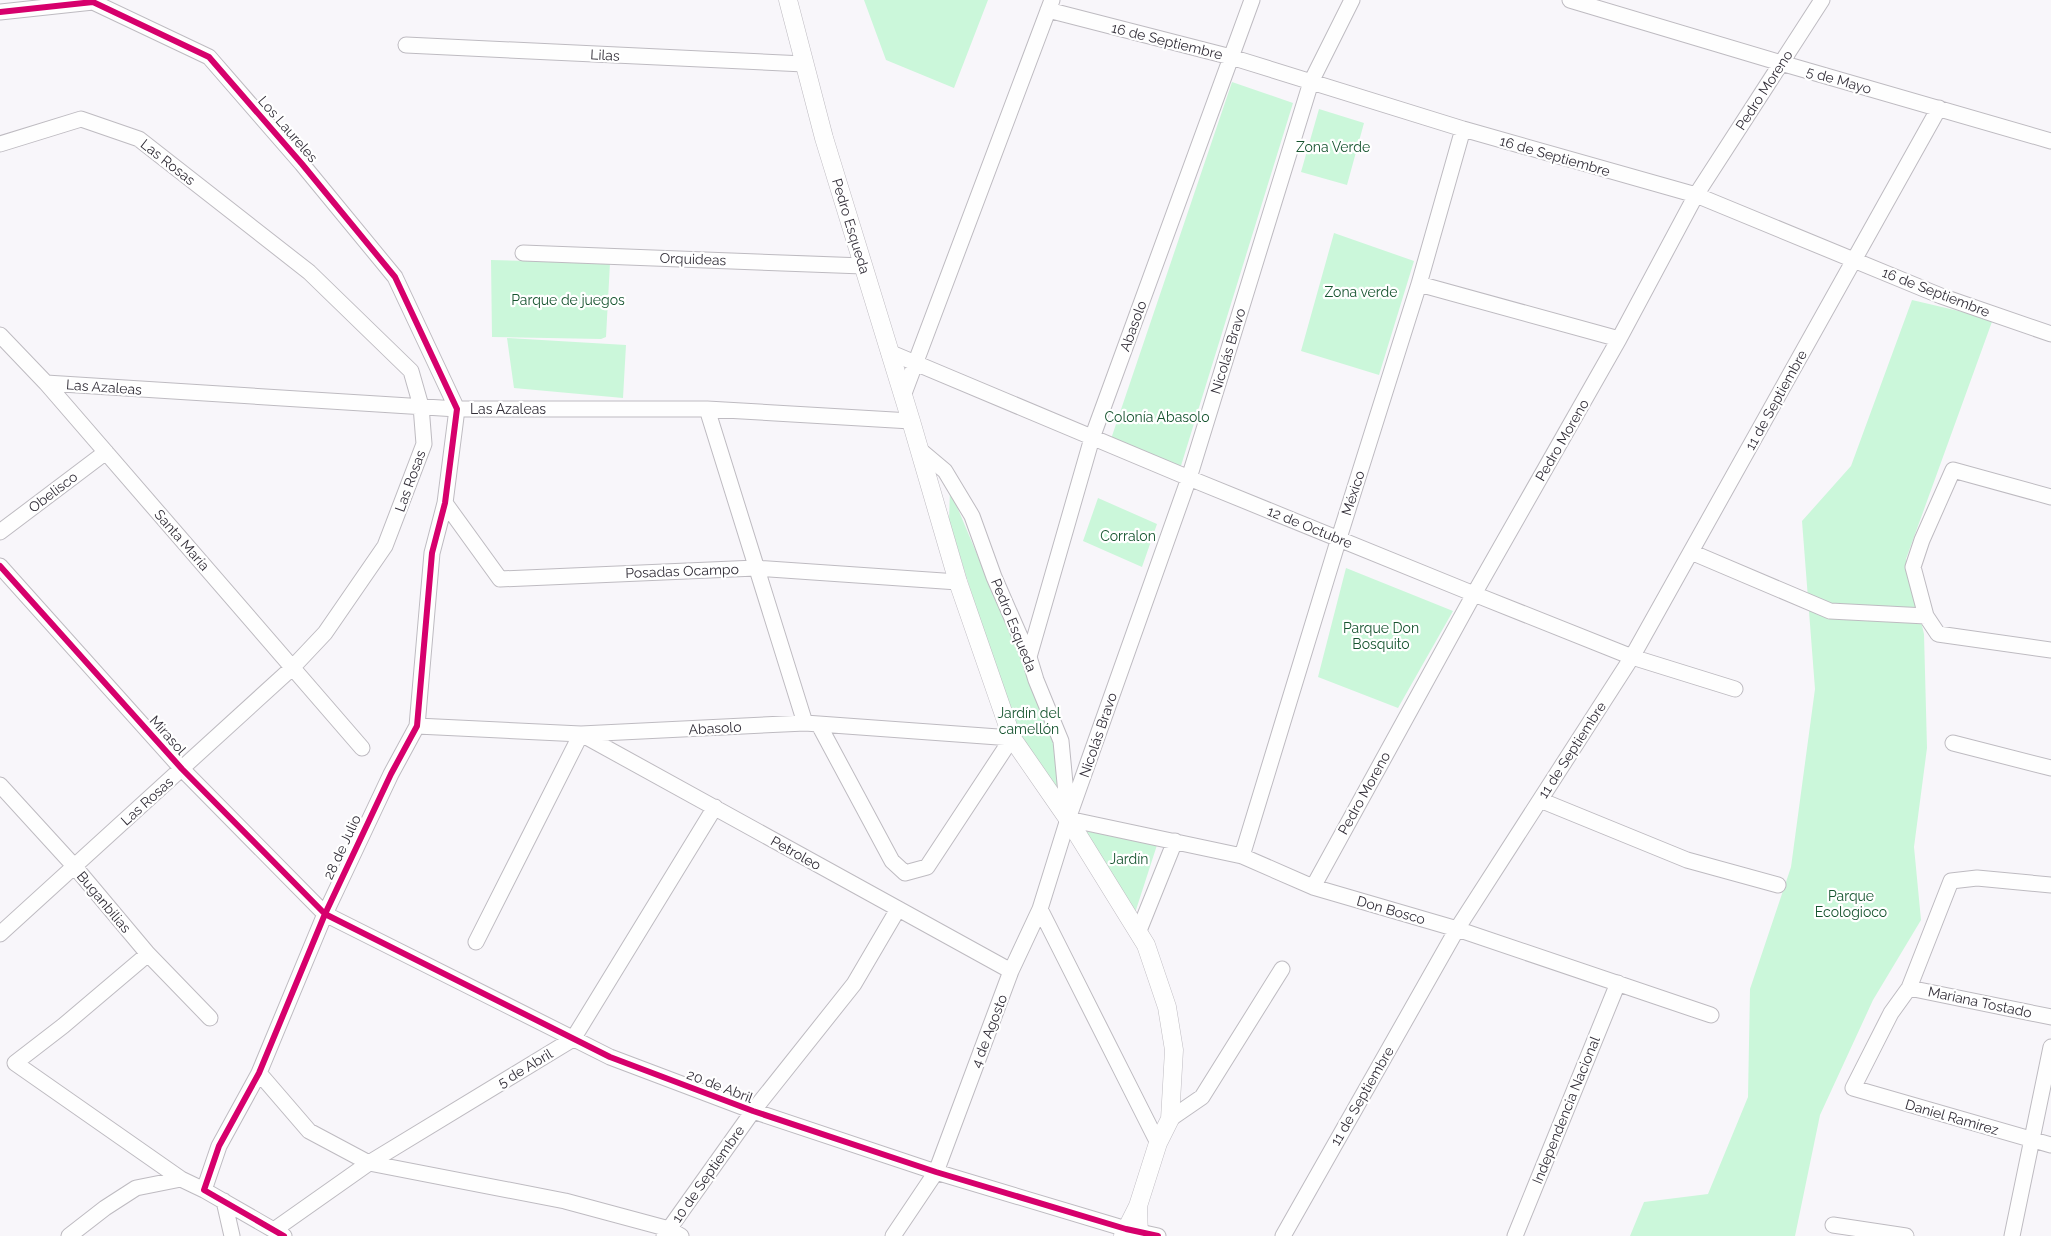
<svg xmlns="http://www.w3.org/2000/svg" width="2051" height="1236" viewBox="0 0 2051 1236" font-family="Raleway,sans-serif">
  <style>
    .green { fill: #cbf7da }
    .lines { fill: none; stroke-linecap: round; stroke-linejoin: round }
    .minor-casing { stroke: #bebbc1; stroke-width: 17 }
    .tertiary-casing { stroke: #bebbc1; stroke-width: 19 }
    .minor { stroke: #fefefe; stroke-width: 15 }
    .tertiary { stroke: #fefefe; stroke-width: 18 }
    .cycleway-casing { stroke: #fff; stroke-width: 9 }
    .cycleway { stroke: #d6006c; stroke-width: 6 }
    .labels { text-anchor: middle; stroke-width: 4.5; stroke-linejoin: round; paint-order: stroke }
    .street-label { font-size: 14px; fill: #322e38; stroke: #fff }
    .park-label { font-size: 14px; fill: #16542f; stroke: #fff }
  </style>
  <rect width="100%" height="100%" fill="#f8f6fa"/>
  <path class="green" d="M864 0H988L954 88 886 60Z
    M1232 82 1293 103 1180 469 1111 439Z
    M1319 109 1364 123 1347 185 1301 172Z
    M1334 233 1414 261 1379 375 1301 351Z
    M491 260 610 263 606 337 601 339 492 337Z
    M1912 300 1993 319 1906 559 1924 634 1927 748 1914 847 1921 920 1873 1000 1820 1115 1795 1236H1630L1644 1202 1708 1194 1748 1097 1750 989 1791 867 1815 689 1802 521 1851 466Z
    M507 338 626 345 623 398 514 388Z
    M950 490 1056 742 1058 793 1014 729 949 521Z
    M1098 498 1157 524 1142 567 1083 541Z
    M1346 568 1453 611 1398 708 1318 677Z
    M1085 829 1158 842 1135 913Z"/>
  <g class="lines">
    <defs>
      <path id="minor" d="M1570 0 1781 63 2051 141
        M1048 10 1231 57 1463 129 1696 195 1941 296 2051 334
        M0 12 93 2 209 57 302 164 395 277 457 409 445 503 432 553 417 726 391 774 325 914 259 1073 219 1146 204 1190 284 1236
        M406 45 804 64
        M0 144 81 119 139 139 309 272 411 371 421 406 424 444 385 546 325 633 292 668 0 934
        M523 253 863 266
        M1419 284 1619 339
        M0 335 46 383 362 748
        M889 352 1189 478 1474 594 1632 657 1735 689
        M46 383 457 409H707L911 421
        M903 396 1052 0
        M707 409 805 723
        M920 450 945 471 972 516 994 577 1029 657 1036 680 1061 741 1068 815
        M2051 497 1953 470 1922 540 1913 567 1926 616 1938 634 2051 650
        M445 503 500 579 756 568 958 582
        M0 532 106 452
        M1691 552 1830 611 1926 616
        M0 566 182 769 325 914 610 1057 753 1111 936 1172 1126 1229 1158 1236
        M1029 657 1092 438 1252 0
        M417 726 581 734 805 723 1012 738 927 867 905 873 892 861 819 725
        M1953 743 2051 768
        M0 785 75 867 148 954 210 1018
        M1540 800 1687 860 1778 885
        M1068 819 1242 856 1313 887 1457 929 1711 1015
        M1242 856 1339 538 1419 284 1463 129
        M2051 885 1977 878 1951 881 1909 988 1891 1013 1853 1088 2051 1145
        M1313 887 1474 594 1619 339 1696 195 1822 0
        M1040 909 1158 1143
        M1138 933 1175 841
        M476 942 581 734 1011 971
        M148 954 63 1026 15 1063 181 1179
        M1909 988 2051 1017
        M259 1073 309 1131 369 1163 565 1201 669 1229 681 1236
        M1170 1119 1202 1097 1282 969
        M224 1201 232 1236
        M1833 1225 1906 1236
        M274 1230 369 1163 573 1039 715 807
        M69 1236 105 1208 136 1188 181 1179 204 1190
        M664 1236 753 1111 854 984 898 909
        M893 1236 936 1172 1011 971 1040 909 1068 819 1189 478 1311 82 1352 0
        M1283 1236 1457 929 1632 657 1939 108
        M1515 1236 1618 983
        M2012 1236 2051 1047"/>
      <path id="tertiary" d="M788 0 824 138 911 421 958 582 1012 738 1068 819 1146 945 1167 1007 1174 1050 1170 1119 1158 1143 1138 1206 1123 1236
        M1138 1206 1139 1236"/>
    </defs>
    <use href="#minor" class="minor-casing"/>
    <use href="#tertiary" class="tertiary-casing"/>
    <use href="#minor" class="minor"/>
    <use href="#tertiary" class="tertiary"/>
    <defs>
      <path id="cycleway" d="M0 12 93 2 209 57 302 164 395 277 457 409 445 503 432 553 417 726 391 774 325 914 259 1073 219 1146 204 1190 284 1236
        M0 566 182 769 325 914 610 1057 753 1111 936 1172 1126 1229 1158 1236"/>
    </defs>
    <use href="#cycleway" class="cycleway-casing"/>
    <use href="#cycleway" class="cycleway"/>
  </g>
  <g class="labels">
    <g class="street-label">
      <text transform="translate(1167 41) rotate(14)" y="5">16 de Septiembre</text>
      <text transform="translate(605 55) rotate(3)" y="5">Lilas</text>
      <text transform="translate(1839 80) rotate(16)" y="5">5 de Mayo</text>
      <text transform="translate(1764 90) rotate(-57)" y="5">Pedro Moreno</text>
      <text transform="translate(288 129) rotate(49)" y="5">Los Laureles</text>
      <text transform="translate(1555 156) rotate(16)" y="5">16 de Septiembre</text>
      <text transform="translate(168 162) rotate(38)" y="5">Las Rosas</text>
      <text transform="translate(851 226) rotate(73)" y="5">Pedro Esqueda</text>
      <text transform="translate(693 259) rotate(2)" y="5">Orquideas</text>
      <text transform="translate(1936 292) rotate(21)" y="5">16 de Septiembre</text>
      <text transform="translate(1133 326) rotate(-70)" y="5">Abasolo</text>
      <text transform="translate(1228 351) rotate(-73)" y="5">Nicolás Bravo</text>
      <text transform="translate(104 387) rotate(4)" y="5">Las Azaleas</text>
      <text transform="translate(1776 400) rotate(-61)" y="5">11 de Septiembre</text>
      <text x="508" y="414">Las Azaleas</text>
      <text transform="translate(1562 440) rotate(-60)" y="5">Pedro Moreno</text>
      <text transform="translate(410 481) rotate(-70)" y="5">Las Rosas</text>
      <text transform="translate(53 492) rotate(-37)" y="5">Obelisco</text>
      <text transform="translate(1353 493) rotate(-72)" y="5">México</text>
      <text transform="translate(1310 527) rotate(22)" y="5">12 de Octubre</text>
      <text transform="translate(182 540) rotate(49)" y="5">Santa María</text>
      <text transform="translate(682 571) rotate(-2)" y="5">Posadas Ocampo</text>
      <text transform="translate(1014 625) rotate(68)" y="5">Pedro Esqueda</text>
      <text transform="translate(715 728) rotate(-3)" y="5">Abasolo</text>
      <text transform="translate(168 735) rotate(48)" y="5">Mirasol</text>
      <text transform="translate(1098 735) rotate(-71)" y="5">Nicolás Bravo</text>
      <text transform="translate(1572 750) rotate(-57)" y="5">11 de Septiembre</text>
      <text transform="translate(1364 793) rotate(-61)" y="5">Pedro Moreno</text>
      <text transform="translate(147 801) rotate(-42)" y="5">Las Rosas</text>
      <text transform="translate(342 847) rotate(-65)" y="5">28 de Julio</text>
      <text transform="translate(796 853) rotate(29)" y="5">Petroleo</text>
      <text transform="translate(104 902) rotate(50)" y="5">Buganbilias</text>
      <text transform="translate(1391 910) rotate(16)" y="5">Don Bosco</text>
      <text transform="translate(1980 1002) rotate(12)" y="5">Mariana Tostado</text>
      <text transform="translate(989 1031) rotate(-69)" y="5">4 de Agosto</text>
      <text transform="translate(525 1068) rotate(-31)" y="5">5 de Abril</text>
      <text transform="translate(720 1086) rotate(21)" y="5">20 de Abril</text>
      <text transform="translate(1362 1096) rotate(-60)" y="5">11 de Septiembre</text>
      <text transform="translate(1566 1110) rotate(-68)" y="5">Independencia Nacional</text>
      <text transform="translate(1952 1117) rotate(16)" y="5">Daniel Ramirez</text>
      <text transform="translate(708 1174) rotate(-55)" y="5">10 de Septiembre</text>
    </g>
    <g class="park-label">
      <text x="1333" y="152">Zona Verde</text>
      <text x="1361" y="297">Zona verde</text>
      <text x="568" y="305">Parque de juegos</text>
      <text x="1157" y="422">Colonía Abasolo</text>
      <text x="1128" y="541">Corralon</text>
      <text x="1381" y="633">Parque Don<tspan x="1381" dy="16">Bosquito</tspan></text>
      <text x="1029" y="718">Jardín del<tspan x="1029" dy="16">camellón</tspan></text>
      <text x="1129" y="864">Jardín</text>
      <text x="1851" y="901">Parque<tspan x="1851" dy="16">Ecologioco</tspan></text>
    </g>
  </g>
</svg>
